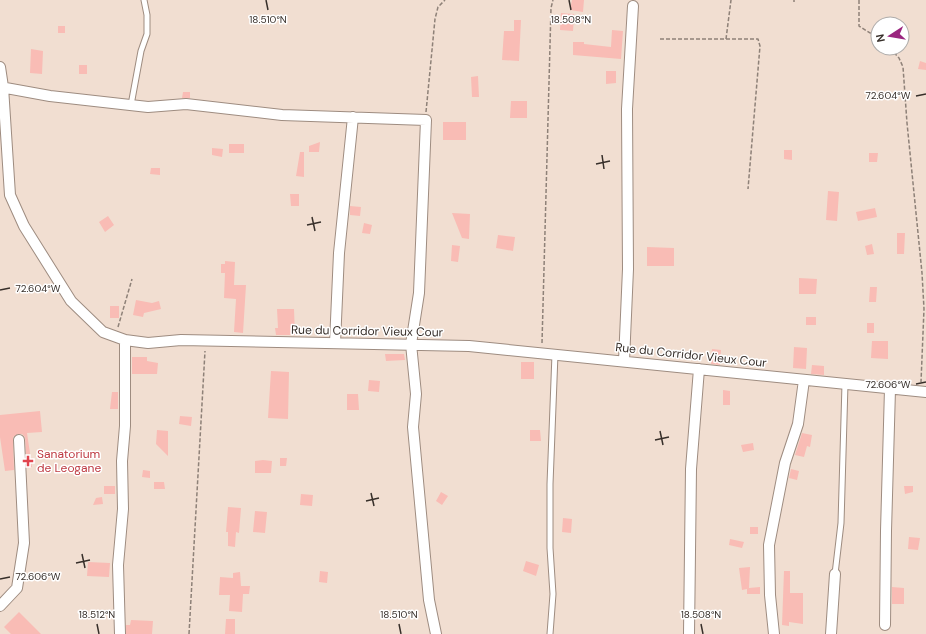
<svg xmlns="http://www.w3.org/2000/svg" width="926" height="634" viewBox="0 0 926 634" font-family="'DM Sans',sans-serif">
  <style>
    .building { fill: #f9bcb5 }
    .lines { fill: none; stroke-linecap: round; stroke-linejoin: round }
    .lane-casing { stroke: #9e8c80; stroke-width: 7 }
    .street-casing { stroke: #9e8c80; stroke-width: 12 }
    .path { stroke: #8e8178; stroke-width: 1.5; stroke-dasharray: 4 2; stroke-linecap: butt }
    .lane { stroke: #fff; stroke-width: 5 }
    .street { stroke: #fff; stroke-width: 10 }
    .ticks { fill: none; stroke: #372f2a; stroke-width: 1.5 }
    .health-dot { fill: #e0444e; stroke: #fff; stroke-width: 1.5 }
    .labels { text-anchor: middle; stroke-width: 3; stroke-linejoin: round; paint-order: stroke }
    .street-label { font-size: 12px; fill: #372f2a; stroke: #fff }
    .health-label { font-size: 12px; fill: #be3a42; stroke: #fff; text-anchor: start }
    .ticks-label { font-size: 10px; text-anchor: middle; fill: #372f2a; stroke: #fff; stroke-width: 3; stroke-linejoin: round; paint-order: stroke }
  </style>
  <rect width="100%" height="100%" fill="#f1ded1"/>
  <path class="building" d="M572 0H584L583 12 570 10Z
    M561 13 574 14 573 31 560 30Z
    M514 20H521L519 61 502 60 504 31H514Z
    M58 26H65V33H58Z
    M612 30 623 31 621 59 573 55V42H584V44L611 47Z
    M31 49 43 51 42 74 30 73Z
    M920 61 926 63V70L918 69Z
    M79 65H87V74H79Z
    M606 71H616V83L606 84Z
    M478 76 479 97H472L471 77Z
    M183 92H190V98H182Z
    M511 101H527V118H510Z
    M443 122H466V140H443Z
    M320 142 319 152H309V146Z
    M229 144H244V153H229Z
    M212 148 223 149 222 157 212 155Z
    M784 150H792V160L784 159Z
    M300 152H304V177L296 176Z
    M869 153H878L877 162H869Z
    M151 168H160V175L150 174Z
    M828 191 839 192 837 221 826 220Z
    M290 194H299V206H291Z
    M350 206 361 207 360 216 350 215Z
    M875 208 877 217 858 221 856 212Z
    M452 213 470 214 469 239 462 238Z
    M108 216 114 225 105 232 99 222Z
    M364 223 372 225 370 234 362 233Z
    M897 233H905L904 254H897Z
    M498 235 515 237 513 251 496 248Z
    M872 244 874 254 867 255 865 246Z
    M452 245 460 246 458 262 451 261Z
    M647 247 674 248V266H647Z
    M225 261 235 262 234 285H246L243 333 234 332 236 299 224 298 225 273H221V264H225Z
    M799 278 817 279 816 294H799Z
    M870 287H877L876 302H869Z
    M136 300 152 303 159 301 161 309 144 313 143 317 133 315Z
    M110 306H119V318H110Z
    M277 309H294L295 335H276L275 328H278Z
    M806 317H816V325H806Z
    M867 323H874V333H867Z
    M872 341H888V359L871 358Z
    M794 347 807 348 806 369 793 368Z
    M712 349 721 350 720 365 711 364Z
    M385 354H404L405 360 386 361Z
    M132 357H147V361L158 363 157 374H132Z
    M521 362H534V379H521Z
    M812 365 824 366V375L811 374Z
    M271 371 289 372 288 419 268 418Z
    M369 380 380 381 379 392 368 391Z
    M723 390 730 391V405H723Z
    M112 392H118V409H110Z
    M347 394H358L359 410H347Z
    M40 411 42 432 27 433 32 467 27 468 25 437 22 434H18L13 437V440L14 470 5 471 0 437V415Z
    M180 416 192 417 191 426 179 424Z
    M157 430 168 431V456L156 444Z
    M530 430H540L541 441H530Z
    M802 433 812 435 810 447 807 446 804 457 795 455Z
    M753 443 754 450 743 452 741 445Z
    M280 458H287L286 466H280Z
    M263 460 272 461 271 473H255V461Z
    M791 469 799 471 797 480 789 478Z
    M143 470 150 471V478L142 477Z
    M154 482H164L165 489H154Z
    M104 486H115V494H104Z
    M904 486H913V492L905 494Z
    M441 492 448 496 442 505 436 501Z
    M301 494 313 495 312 506 300 505Z
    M102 497 103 504 93 505 96 498Z
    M228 507 241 508 239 533 236 532 235 547 228 546V532H226Z
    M255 511 267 512 265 533 253 532Z
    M563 518 572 519 571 533 562 532Z
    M750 527H758V534H750Z
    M909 537 920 538 918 550 908 549Z
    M730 539 744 542 742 548 729 545Z
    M526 561 539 565 536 576 523 571Z
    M88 562 110 563 109 577 87 576Z
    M750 567 749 588 760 587V594H747V589L742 590 739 568Z
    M320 571 328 572 327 583 319 582Z
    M784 571H790V593H803V624L789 622V626L782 625Z
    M240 572 241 586H250L249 594H243L242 612 229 611 230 595H219L220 577 233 578V573Z
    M892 587 904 588V604H892Z
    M19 612 41 634H11L4 627Z
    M226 619H235V634H225Z
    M131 620 153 621 152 634H126V625H130Z"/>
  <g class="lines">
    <defs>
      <path id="lane" d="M131 105 141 51 147 34V15L144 0
        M835 574 841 523 845 384
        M550 634 553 594 550 548V484L555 354"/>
      <path id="street" d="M0 67 3 87 10 195 24 226 71 301 103 332 125 340 148 343 181 340 469 346 926 392
        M0 87 50 96 148 107 186 104 282 115 426 120 419 293 411 344 416 394 413 427 429 600 436 634
        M335 343 339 253 353 117
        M624 361 628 269 627 109 633 6
        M0 606 17 588 24 543 19 440
        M885 625 886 531 890 389
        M120 634 118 565 123 509 122 461 125 426V340
        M689 634 691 469 699 369
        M774 634 770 595 769 545 785 463 798 424 804 380
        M831 634 835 574"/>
    </defs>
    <use href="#lane" class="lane-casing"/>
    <use href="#street" class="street-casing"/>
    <path class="path" d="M859 0V26L878 38
      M794 2V0
      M660 39H758L760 46 748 189
      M726 39 731 0
      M890 48 899 58 903 67 907 123 922 273 924 309 921 382
      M426 112 435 19 438 7 445 0
      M118 327 132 279
      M542 343 551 8 553 0
      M189 634 205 351"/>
    <use href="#lane" class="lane"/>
    <use href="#street" class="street"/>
  </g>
  <path class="ticks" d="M266 0 268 10M569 0 571 10M916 96 926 94M602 155 604 169M596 164 610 161M312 217 315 231M307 225 321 222M0 290 10 288M916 384 926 382M660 431 663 445M655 440 669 437M371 493 374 506M366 501 379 498M82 554 85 568M76 563 90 560M0 579 10 577M97 624 99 634M399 624 401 634M701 624 703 634"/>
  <path class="health-dot" d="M26 455h4v4h4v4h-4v4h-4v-4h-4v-4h4z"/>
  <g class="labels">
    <g class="street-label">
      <text transform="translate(367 331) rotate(1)" y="4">Rue du Corridor Vieux Cour</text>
      <text transform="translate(691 355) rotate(6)" y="4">Rue du Corridor Vieux Cour</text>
    </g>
    <g class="health-label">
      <text x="37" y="458">Sanatorium<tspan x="37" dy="14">de Leogane</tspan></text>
    </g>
  </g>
  <g class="ticks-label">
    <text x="268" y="23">18.510°N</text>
    <text x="571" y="23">18.508°N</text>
    <text x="888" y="99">72.604°W</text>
    <text x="38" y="292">72.604°W</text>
    <text x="888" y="388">72.606°W</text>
    <text x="38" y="580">72.606°W</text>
    <text x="97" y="618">18.512°N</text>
    <text x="399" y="618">18.510°N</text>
    <text x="701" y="618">18.508°N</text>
  </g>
  <g transform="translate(890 36) rotate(258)"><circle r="19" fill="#ffffff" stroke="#afacaa"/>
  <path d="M0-3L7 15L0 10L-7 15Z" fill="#9b257f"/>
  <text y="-6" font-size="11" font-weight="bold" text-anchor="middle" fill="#372f2a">N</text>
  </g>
</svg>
